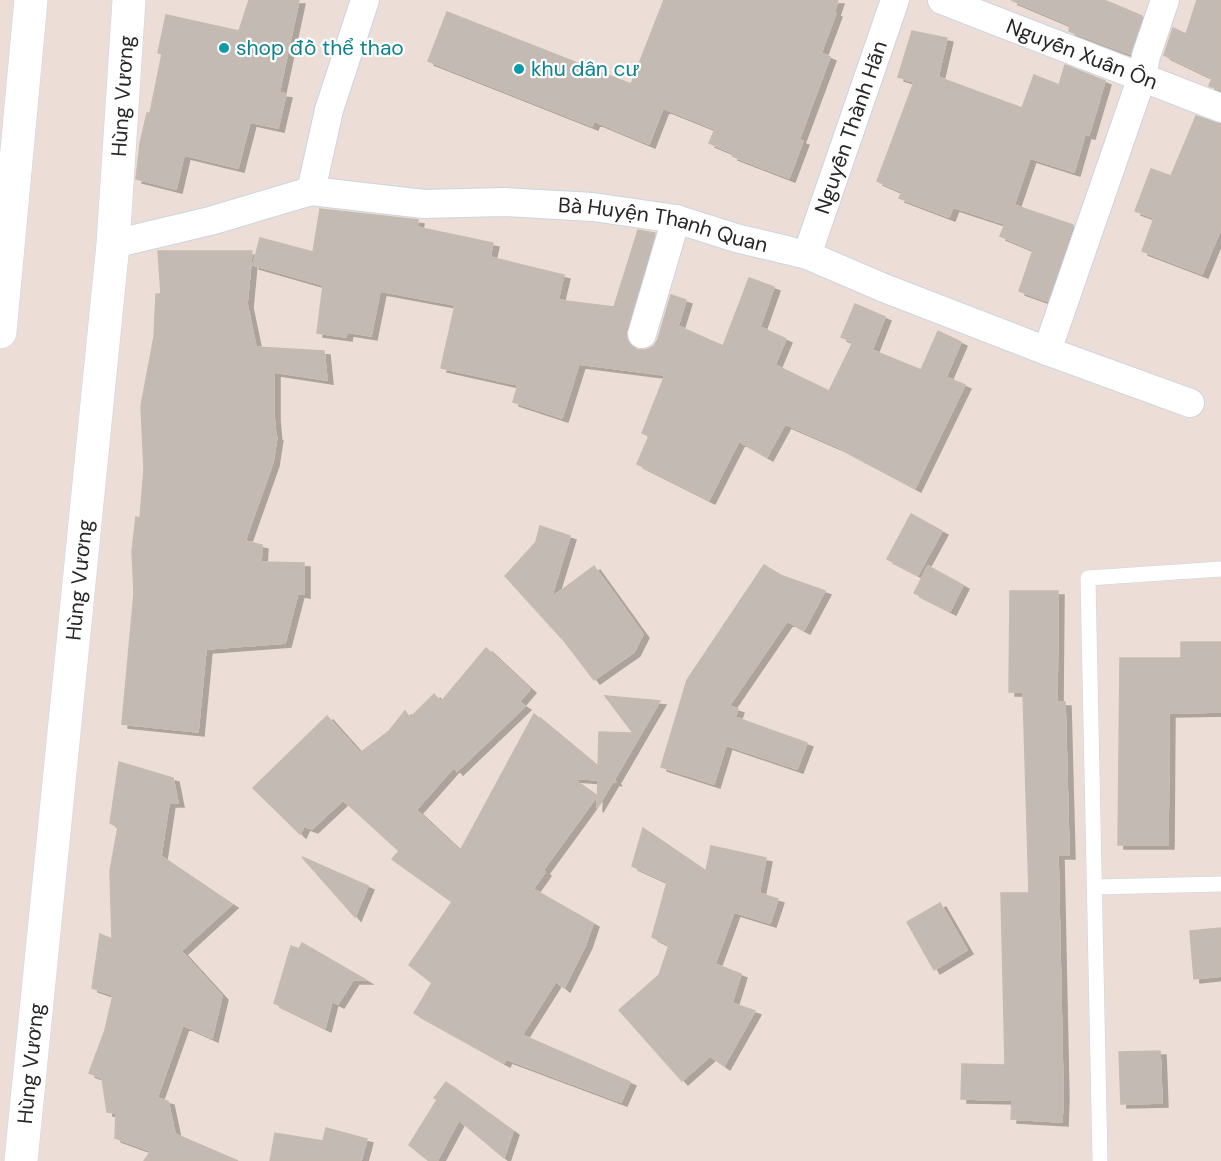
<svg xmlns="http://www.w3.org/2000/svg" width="1221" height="1161" viewBox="0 0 1221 1161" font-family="'DM Sans',sans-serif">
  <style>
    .building { fill: #c2bab3; stroke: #c7bbb0; stroke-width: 1.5; filter: url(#shadow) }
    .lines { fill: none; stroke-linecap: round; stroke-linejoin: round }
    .service-casing { stroke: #cbd4e2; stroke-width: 16 }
    .minor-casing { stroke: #cbd4e2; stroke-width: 30 }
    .secondary-casing { stroke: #cbd4e2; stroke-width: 34 }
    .service { stroke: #fff; stroke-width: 15 }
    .minor { stroke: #fff; stroke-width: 28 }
    .secondary { stroke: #fff; stroke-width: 33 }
    .culture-dot { fill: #0f9aa8; stroke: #fff; stroke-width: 2 }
    .labels { text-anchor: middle; stroke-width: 4.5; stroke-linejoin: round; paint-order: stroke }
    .culture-label { font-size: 21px; fill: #0d838f; stroke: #fff; text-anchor: start }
    .street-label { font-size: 21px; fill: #272727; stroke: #fff }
  </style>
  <defs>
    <filter id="shadow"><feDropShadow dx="6" dy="4" stdDeviation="0" flood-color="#0004"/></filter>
  </defs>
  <rect width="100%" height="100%" fill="#ecded6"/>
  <path class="building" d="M249 0H299L279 93 286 94 278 128 250 122 238 168 184 155 176 189 136 179 140 144 147 113H150L162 54 158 53 166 15 239 31Z
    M664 0H838L834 12 836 13 821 53 830 57 799 140 803 141 789 178 732 156 733 153 709 143 715 129 663 108 649 144 594 121 592 126 428 61 447 12 631 84Z
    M1011 0H1104L1142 16 1130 54 1074 33 1069 31 1070 25Z
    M1197 0H1221V90L1209 86 1212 78 1164 55 1173 28 1186 34Z
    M912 31 947 38 938 77 1022 108 1034 75 1059 85 1065 65 1105 81 1089 135 1085 134 1074 172 1030 158 1014 205 1073 225 1047 301 1019 291 1033 250 1000 236 1005 224 953 207 949 217 899 198 902 192 877 181 914 82 898 77Z
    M1196 116 1221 124V228L1202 274 1142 251 1154 218 1135 211 1151 169 1171 176Z
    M320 209 418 220 417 227 493 243 490 257 564 275 558 300 614 307 638 230 655 233 626 330V337L630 345 637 350H646L654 346 658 339 671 295 686 300 678 326 723 346 749 278 774 287 760 327 786 339 775 365 829 391 853 342 841 337 855 304 885 317 872 350 921 370 938 331 961 342 946 377 965 385 915 488 838 447 785 424 767 457 739 441 709 500 637 464 649 436 642 433 665 375 579 364 562 418 513 402 518 385 441 368 455 305 380 291 371 336 347 332 346 337 317 333 323 285 253 265 260 238 313 252Z
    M158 251H252L247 304 256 347 324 351 327 380 274 372V416L276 438 277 436 273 462 245 541 262 545 261 562 304 563V594L298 593 285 643 206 649 198 732 122 724 134 593 132 551 136 517 140 518 144 470 141 406 154 337 156 294H161Z
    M911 514 942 531 918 575 887 559Z
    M540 526 570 536 551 598 594 566 643 634 634 652 594 680 565 642 505 576 536 542Z
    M764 565 780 575 825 591 804 630 787 621 729 706 738 709 735 717 807 743 797 769 726 745 714 784 661 767 687 680Z
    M928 566 963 585 950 611 914 593Z
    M1010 591H1058L1057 702H1065L1069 855H1058L1063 1096 1062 1122 1011 1119 1012 1100 961 1099 962 1064 1005 1065 1001 893H1029L1023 692H1009Z
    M1181 642H1221V712L1169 713 1168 845H1118L1120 658H1181Z
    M486 648 530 689 519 702 525 706 457 771 454 767 416 810 460 851 534 714 598 767 599 732 633 733 605 696 660 701 614 780 616 782 613 781 597 808 598 780 572 778 597 796 543 870 545 872 533 889 593 923 586 944 564 988 556 981 522 1035 630 1082 621 1102 506 1059 504 1063 414 1013 432 983 409 965 452 902 392 859 399 851 343 800 312 829 304 826 300 834 253 788 327 716 360 753 389 731 405 711 410 718 434 694 441 702Z
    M119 762 173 778 178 803H169L161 856 232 904 181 951 222 996 212 1038 183 1025 157 1098 168 1101 175 1134 238 1161H144L151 1151 115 1138 116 1113 107 1112 102 1078 89 1073 105 1030 113 995 92 988 100 934 112 939 110 871 118 827 110 823Z
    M643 828 706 871 711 846 766 858 759 893 778 899 770 923 734 912 715 964 741 974 732 1003 755 1011 724 1066 710 1056 682 1081 619 1010 659 975 669 945 652 937 667 882 632 866Z
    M302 857 368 886 355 917Z
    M940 903 967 950 934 970 907 922Z
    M1221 928V976L1194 979 1190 931Z
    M302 943 366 980H353L338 1004 332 1001 325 1028 274 1003 291 946 299 949Z
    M1160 1051 1162 1103 1121 1104 1119 1052Z
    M446 1082 513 1131 504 1158 459 1120 437 1161H429L409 1145 437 1100 434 1098Z
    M326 1128 367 1139 361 1161H270L275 1133 323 1141Z"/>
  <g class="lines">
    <defs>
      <path id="service" d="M1095 887 1221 884
        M1100 1161 1088 578 1221 569"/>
      <g id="minor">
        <path id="s1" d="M942 0 1221 108"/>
        <path d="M311 191 329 110 365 0"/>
        <path id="s2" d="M113 244 210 221 311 191 424 204 504 202 593 207 676 219 736 238 807 255 884 288 1047 351 1190 403"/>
        <path id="s3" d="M807 255 895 0"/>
        <path d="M642 334 676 219"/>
        <path d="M1047 351 1142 77 1146 56 1165 0"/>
      </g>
      <g id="secondary">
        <path d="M0 332 31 0"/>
        <path id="s4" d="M21 1161 113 244 129 0"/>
      </g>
    </defs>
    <use href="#service" class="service-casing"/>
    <use href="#minor" class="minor-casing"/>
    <use href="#secondary" class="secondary-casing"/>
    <use href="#service" class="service"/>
    <use href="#minor" class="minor"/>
    <use href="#secondary" class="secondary"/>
  </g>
  <g class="culture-dot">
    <circle cx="224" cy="48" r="6"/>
    <circle cx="519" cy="69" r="6"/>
  </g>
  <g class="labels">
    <g class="culture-label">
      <text x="236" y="55">shop đồ thể thao</text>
      <text x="531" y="76">khu dân cư</text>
    </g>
    <g class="street-label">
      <text dy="7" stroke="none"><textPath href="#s1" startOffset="150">Nguyễn Xuân Ôn</textPath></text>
      <text dy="7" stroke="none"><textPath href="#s4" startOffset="1070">Hùng Vương</textPath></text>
      <text dy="7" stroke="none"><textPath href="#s3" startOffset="135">Nguyễn Thành Hãn</textPath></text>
      <text dy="7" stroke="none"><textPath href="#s2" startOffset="560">Bà Huyện Thanh Quan</textPath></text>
      <text dy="7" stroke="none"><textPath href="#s4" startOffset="584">Hùng Vương</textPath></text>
      <text dy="7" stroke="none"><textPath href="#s4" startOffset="98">Hùng Vương</textPath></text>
    </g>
  </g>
</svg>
